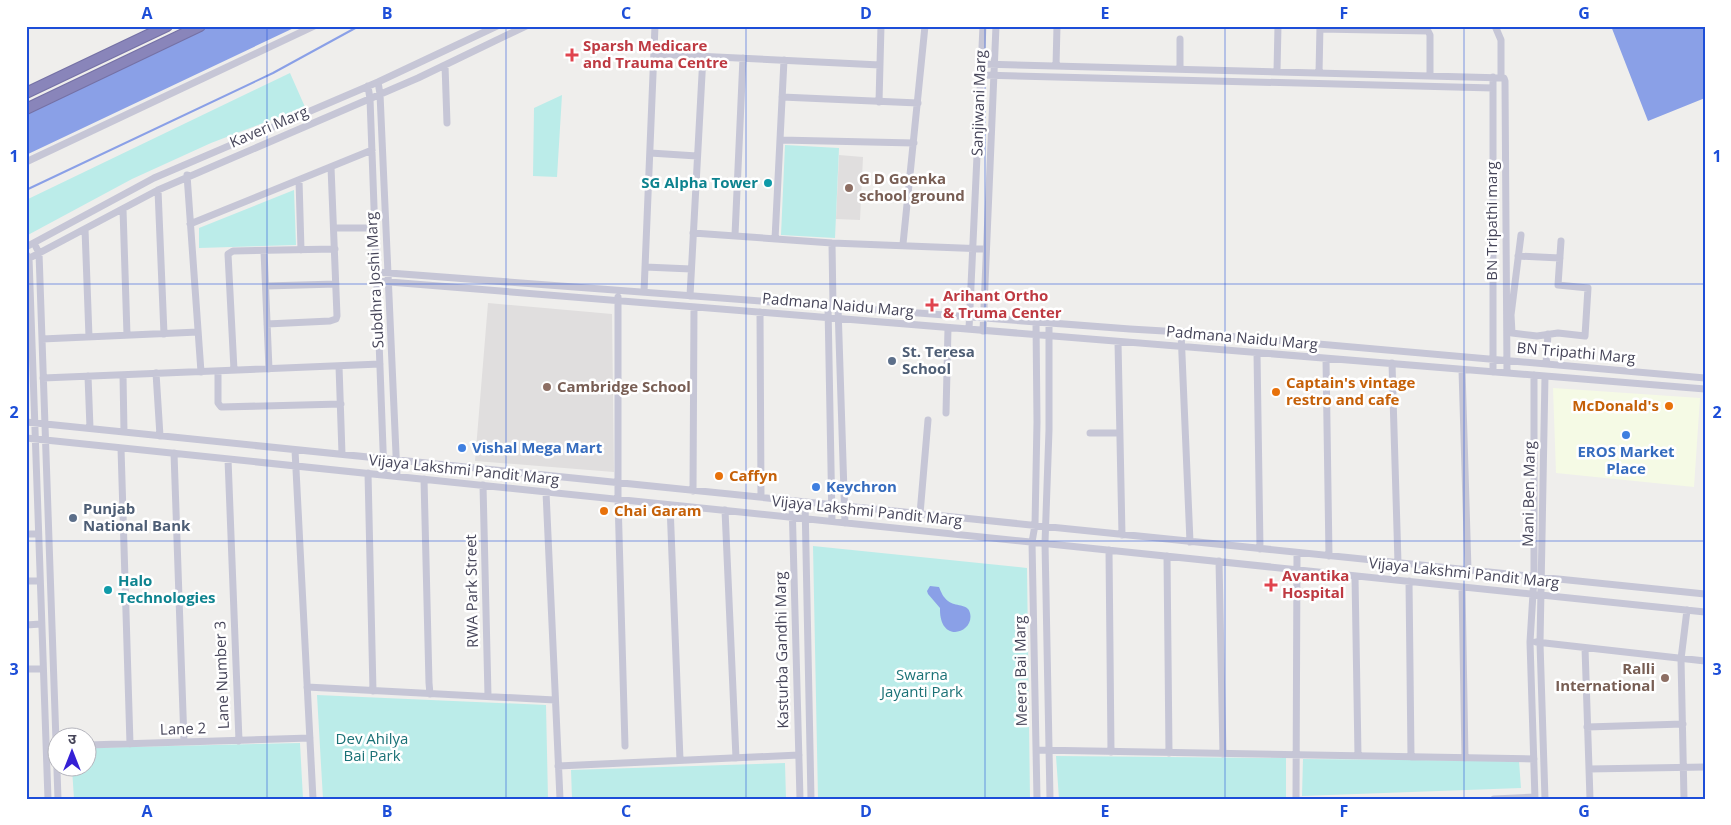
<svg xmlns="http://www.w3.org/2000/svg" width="1731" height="825" viewBox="0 0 1731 825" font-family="'Open Sans','Noto Sans Devanagari',sans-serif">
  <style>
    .commercial { fill: #f5fae5 }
    .education { fill: #e0dede }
    .green { fill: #bbece9 }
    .water { fill: #8aa0e7 }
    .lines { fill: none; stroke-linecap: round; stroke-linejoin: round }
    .stream { stroke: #8aa0e7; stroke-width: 2 }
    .highway-casing { stroke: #7571a5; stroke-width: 12 }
    .minor { stroke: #c6c6d6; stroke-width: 7 }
    .highway { stroke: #8985ba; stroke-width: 10 }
    .grid { fill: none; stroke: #1d4ed8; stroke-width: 1; stroke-opacity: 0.55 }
    .health-dot { fill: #e0444e; stroke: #fff; stroke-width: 2 }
    .culture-dot { fill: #0f9aa8; stroke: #fff; stroke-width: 2 }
    .education-dot { fill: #8d6e63; stroke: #fff; stroke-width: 2 }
    .service-dot { fill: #5c6f8a; stroke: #fff; stroke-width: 2 }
    .food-dot { fill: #e8710a; stroke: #fff; stroke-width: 2 }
    .shop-dot { fill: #3f7fe0; stroke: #fff; stroke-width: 2 }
    .labels { text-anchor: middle; stroke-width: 5; stroke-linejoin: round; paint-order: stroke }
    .health-label { font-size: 15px; font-weight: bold; fill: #be3a42; stroke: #fff; text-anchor: start }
    .street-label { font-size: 15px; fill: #464559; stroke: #fff }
    .education-label { font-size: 15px; font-weight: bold; fill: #785e54; stroke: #fff; text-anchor: start }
    .culture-label { font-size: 15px; font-weight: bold; fill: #0d838f; stroke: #fff; text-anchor: end }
    .service-label { font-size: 15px; font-weight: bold; fill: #4e5e75; stroke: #fff; text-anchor: start }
    .food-label { font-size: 15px; font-weight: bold; fill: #c56008; stroke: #fff; text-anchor: start }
    .shop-label { font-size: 15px; font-weight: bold; fill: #366cbe; stroke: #fff; text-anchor: start }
    .park-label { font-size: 15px; fill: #1a7176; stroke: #fff }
    .neatline { fill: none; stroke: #1d4ed8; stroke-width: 2 }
    .grid-label { font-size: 16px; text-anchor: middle; font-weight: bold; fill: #1d4ed8 }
  </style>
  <rect width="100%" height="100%" fill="#efeeec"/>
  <path class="commercial" d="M1553 388 1700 398 1694 487 1556 473Z"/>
  <path class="education" d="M839 155 863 157 860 220 836 219Z
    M488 303 612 314 614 472 475 461Z"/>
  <path class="green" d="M290 73 305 107 211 143 132 179 26 236V200Z
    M562 95 557 177 533 176 534 108Z
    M785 145 839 148 835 238 781 235Z
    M294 190 296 245 199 248V228Z
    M813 546 1027 568 1030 799H818Z
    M317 695 546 705 548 799H323Z
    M300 743 303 799H74L72 768H88V748Z
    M1056 756 1286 758V797L1232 799H1059Z
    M1303 759 1519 761 1521 788 1302 796Z
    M785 763 786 799H572L571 770Z"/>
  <path class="water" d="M193 26H298L26 155V105Z
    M1611 26H1705V98L1648 121Z
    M930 586 939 587C941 592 943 597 948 601 955 607 968 603 970 613 975 633 939 645 940 608L928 594 927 591Z"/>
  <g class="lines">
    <path class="stream" d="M26 190 273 73 359 26"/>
    <defs>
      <path id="highway" d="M26 93 167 26
        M26 109 200 26"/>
    </defs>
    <use href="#highway" class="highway-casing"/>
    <path class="minor" d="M1495 26 1501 40V77
      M1320 29 1428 31 1430 35V75
      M654 54 880 65
      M981 64 1504 78 1505 81 1507 373
      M445 65 447 123
      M1056 66 1057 26
      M1180 69V39
      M1277 71 1278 26
      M1319 73 1320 26
      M981 75 1493 88
      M378 82 380 94 397 476
      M368 86 370 99 384 475
      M782 97 918 103
      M879 102 881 26
      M780 140 914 143
      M650 153 697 156
      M26 162 314 26
      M187 175 201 372
      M299 180 301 250
      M158 190 164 334
      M123 209 127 335
      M190 224 372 150
      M334 228H375
      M85 229 89 337
      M693 233 832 243 986 249
      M735 235 743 58
      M1521 235 1511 315 1512 333 1537 336 1558 333 1585 336 1588 288 1558 285 1561 241
      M775 239 784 60
      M34 243 39 253 58 799
      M832 243 833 307
      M903 244 925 26
      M26 247 154 178 378 82 497 26
      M264 251 269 369
      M26 254 29 258 48 799
      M1518 256 1560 258
      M26 260 158 190 418 78 526 26
      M645 267 691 269
      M376 272 1130 329 1181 332 1705 378
      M377 281 1705 389
      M266 286 336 284
      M644 292 655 26
      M690 296 703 56
      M618 297V499L625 746
      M828 306 832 521
      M838 307 845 523
      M760 312 761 497
      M1036 322 1037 422 1035 525 1032 542 1037 799
      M1049 323V430L1045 543 1050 799
      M267 324 330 321 336 319 337 316 331 167
      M969 329 983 26
      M983 331 996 26
      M1181 332 1190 542
      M42 339 198 332
      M1118 342 1122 535
      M1257 353 1260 549
      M1326 359 1329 556
      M1392 363 1398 563
      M1546 364 1548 334
      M339 366 342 454
      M234 370 228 254 233 251 335 249
      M1462 370 1468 570
      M218 371V403L221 407 341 404
      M1493 372V77
      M156 373 160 436
      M123 375 124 432
      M1534 375V577L1530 642 1535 799
      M88 376 90 428
      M1545 376 1540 643 1545 799
      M43 378 380 364
      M946 413 948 328
      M26 422 1705 594
      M1090 433H1120
      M26 438 1705 612
      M121 448 130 744
      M295 450 313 799
      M174 453 184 742
      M228 459 239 741
      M368 473 373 691
      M424 479 429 683 430 694
      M483 485 488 696
      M693 491 694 307
      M546 492 560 799
      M792 501 800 799
      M805 502 811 799
      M670 505 680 760
      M725 510 736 758
      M920 514 928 420
      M26 534H38
      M1109 550 1111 752
      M1167 556 1169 753
      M1219 561 1223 754
      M1355 576 1358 756
      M26 581H40
      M1409 581 1411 757
      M1462 587 1465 758
      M26 625 41 624
      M1536 642 1705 661
      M1585 648 1590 799
      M26 669H43
      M307 687 555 700
      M1587 727 1683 724
      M88 745 310 738
      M1036 750 1534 759
      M558 766 799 755
      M1589 769 1705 767
      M1296 799 1297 553
      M1494 799 1535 797
      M1684 799 1681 659 1687 610"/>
    <use href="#highway" class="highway"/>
  </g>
  <path class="grid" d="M267 26V799M506 26V799M746 26V799M985 26V799M1225 26V799M1464 26V799M26 284H1705M26 541H1705"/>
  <g class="health-dot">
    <path d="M569.5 47.5h5v5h5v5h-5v5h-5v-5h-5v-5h5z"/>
    <path d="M929.5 297.5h5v5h5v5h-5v5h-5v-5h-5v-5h5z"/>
    <path d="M1268.5 577.5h5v5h5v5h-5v5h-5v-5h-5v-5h5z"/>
  </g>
  <g class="culture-dot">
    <circle cx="768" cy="183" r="5"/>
    <circle cx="108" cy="590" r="5"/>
  </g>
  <g class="education-dot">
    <circle cx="849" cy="188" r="5"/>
    <circle cx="547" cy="387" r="5"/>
    <circle cx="1665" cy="678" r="5"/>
  </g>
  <g class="service-dot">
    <circle cx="892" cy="361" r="5"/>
    <circle cx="73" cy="518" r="5"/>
  </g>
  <g class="food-dot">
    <circle cx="1276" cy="392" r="5"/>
    <circle cx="1669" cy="406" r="5"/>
    <circle cx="719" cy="476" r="5"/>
    <circle cx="604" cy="511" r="5"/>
  </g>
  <g class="shop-dot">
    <circle cx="1626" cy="435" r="5"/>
    <circle cx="462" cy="448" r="5"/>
    <circle cx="816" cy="487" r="5"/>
  </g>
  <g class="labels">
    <g class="health-label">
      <text x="583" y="51">Sparsh Medicare<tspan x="583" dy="17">and Trauma Centre</tspan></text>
      <text x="943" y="301">Arihant Ortho<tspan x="943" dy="17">&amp; Truma Center</tspan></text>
      <text x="1282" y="581">Avantika<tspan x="1282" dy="17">Hospital</tspan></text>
    </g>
    <g class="street-label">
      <text transform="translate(979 103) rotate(-88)" y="5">Sanjiwani Marg</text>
      <text transform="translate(269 127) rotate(-23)" y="5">Kaveri Marg</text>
      <text transform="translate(1492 221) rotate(-90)" y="5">BN Tripathi marg</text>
      <text transform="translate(375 280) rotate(-93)" y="5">Subdhra Joshi Marg</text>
      <text transform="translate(838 305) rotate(5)" y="5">Padmana Naidu Marg</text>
      <text transform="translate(1242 338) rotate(5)" y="5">Padmana Naidu Marg</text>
      <text transform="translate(1576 353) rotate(5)" y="5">BN Tripathi Marg</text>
      <text transform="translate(464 470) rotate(6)" y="5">Vijaya Lakshmi Pandit Marg</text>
      <text transform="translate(1529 494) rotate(-89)" y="5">Mani Ben Marg</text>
      <text transform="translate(867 511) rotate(6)" y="5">Vijaya Lakshmi Pandit Marg</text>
      <text transform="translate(1464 573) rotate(6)" y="5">Vijaya Lakshmi Pandit Marg</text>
      <text transform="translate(472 591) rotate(-91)" y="5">RWA Park Street</text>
      <text transform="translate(782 650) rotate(-91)" y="5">Kasturba Gandhi Marg</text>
      <text transform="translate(1021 671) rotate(-91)" y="5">Meera Bai Marg</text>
      <text transform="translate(222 675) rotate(-92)" y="5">Lane Number 3</text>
      <text transform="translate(183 729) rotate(-2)" y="5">Lane 2</text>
    </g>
    <g class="education-label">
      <text x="859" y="184">G D Goenka<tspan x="859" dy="17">school ground</tspan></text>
      <text x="557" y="392">Cambridge School</text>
      <text x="1655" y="674" text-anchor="end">Ralli<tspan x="1655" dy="17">International</tspan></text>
    </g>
    <g class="culture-label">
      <text x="758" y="188">SG Alpha Tower</text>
      <text x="118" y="586" text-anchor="start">Halo<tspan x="118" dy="17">Technologies</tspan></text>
    </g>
    <g class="service-label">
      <text x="902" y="357">St. Teresa<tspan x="902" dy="17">School</tspan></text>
      <text x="83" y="514">Punjab<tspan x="83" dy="17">National Bank</tspan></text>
    </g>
    <g class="food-label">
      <text x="1286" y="388">Captain's vintage<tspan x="1286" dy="17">restro and cafe</tspan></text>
      <text x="1659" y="411" text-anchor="end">McDonald's</text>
      <text x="729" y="481">Caffyn</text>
      <text x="614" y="516">Chai Garam</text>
    </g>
    <g class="shop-label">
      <text x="472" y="453">Vishal Mega Mart</text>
      <text x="1626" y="457" text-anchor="middle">EROS Market<tspan x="1626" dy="17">Place</tspan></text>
      <text x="826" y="492">Keychron</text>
    </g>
    <g class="park-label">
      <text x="922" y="680">Swarna<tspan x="922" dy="17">Jayanti Park</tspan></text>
      <text x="372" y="744">Dev Ahilya<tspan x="372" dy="17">Bai Park</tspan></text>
    </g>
  </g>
  <rect width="1731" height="825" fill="none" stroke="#ffffff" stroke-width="55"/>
  <g transform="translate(72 752)"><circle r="24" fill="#ffffff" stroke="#b5b5bd"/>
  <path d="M0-4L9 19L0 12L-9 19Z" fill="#3520d5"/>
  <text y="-8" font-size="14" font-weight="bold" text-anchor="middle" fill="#464559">उ</text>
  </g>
  <rect x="28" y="28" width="1676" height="770" class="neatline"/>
  <g class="grid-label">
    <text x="147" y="19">A</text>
    <text x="387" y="19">B</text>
    <text x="626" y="19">C</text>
    <text x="866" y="19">D</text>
    <text x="1105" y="19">E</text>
    <text x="1344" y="19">F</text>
    <text x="1584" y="19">G</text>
    <text x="14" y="162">1</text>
    <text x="1717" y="162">1</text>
    <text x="14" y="418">2</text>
    <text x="1717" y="418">2</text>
    <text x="14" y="675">3</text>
    <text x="1717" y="675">3</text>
    <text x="147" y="817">A</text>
    <text x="387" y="817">B</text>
    <text x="626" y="817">C</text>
    <text x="866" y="817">D</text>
    <text x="1105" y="817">E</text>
    <text x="1344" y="817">F</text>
    <text x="1584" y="817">G</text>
  </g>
</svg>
